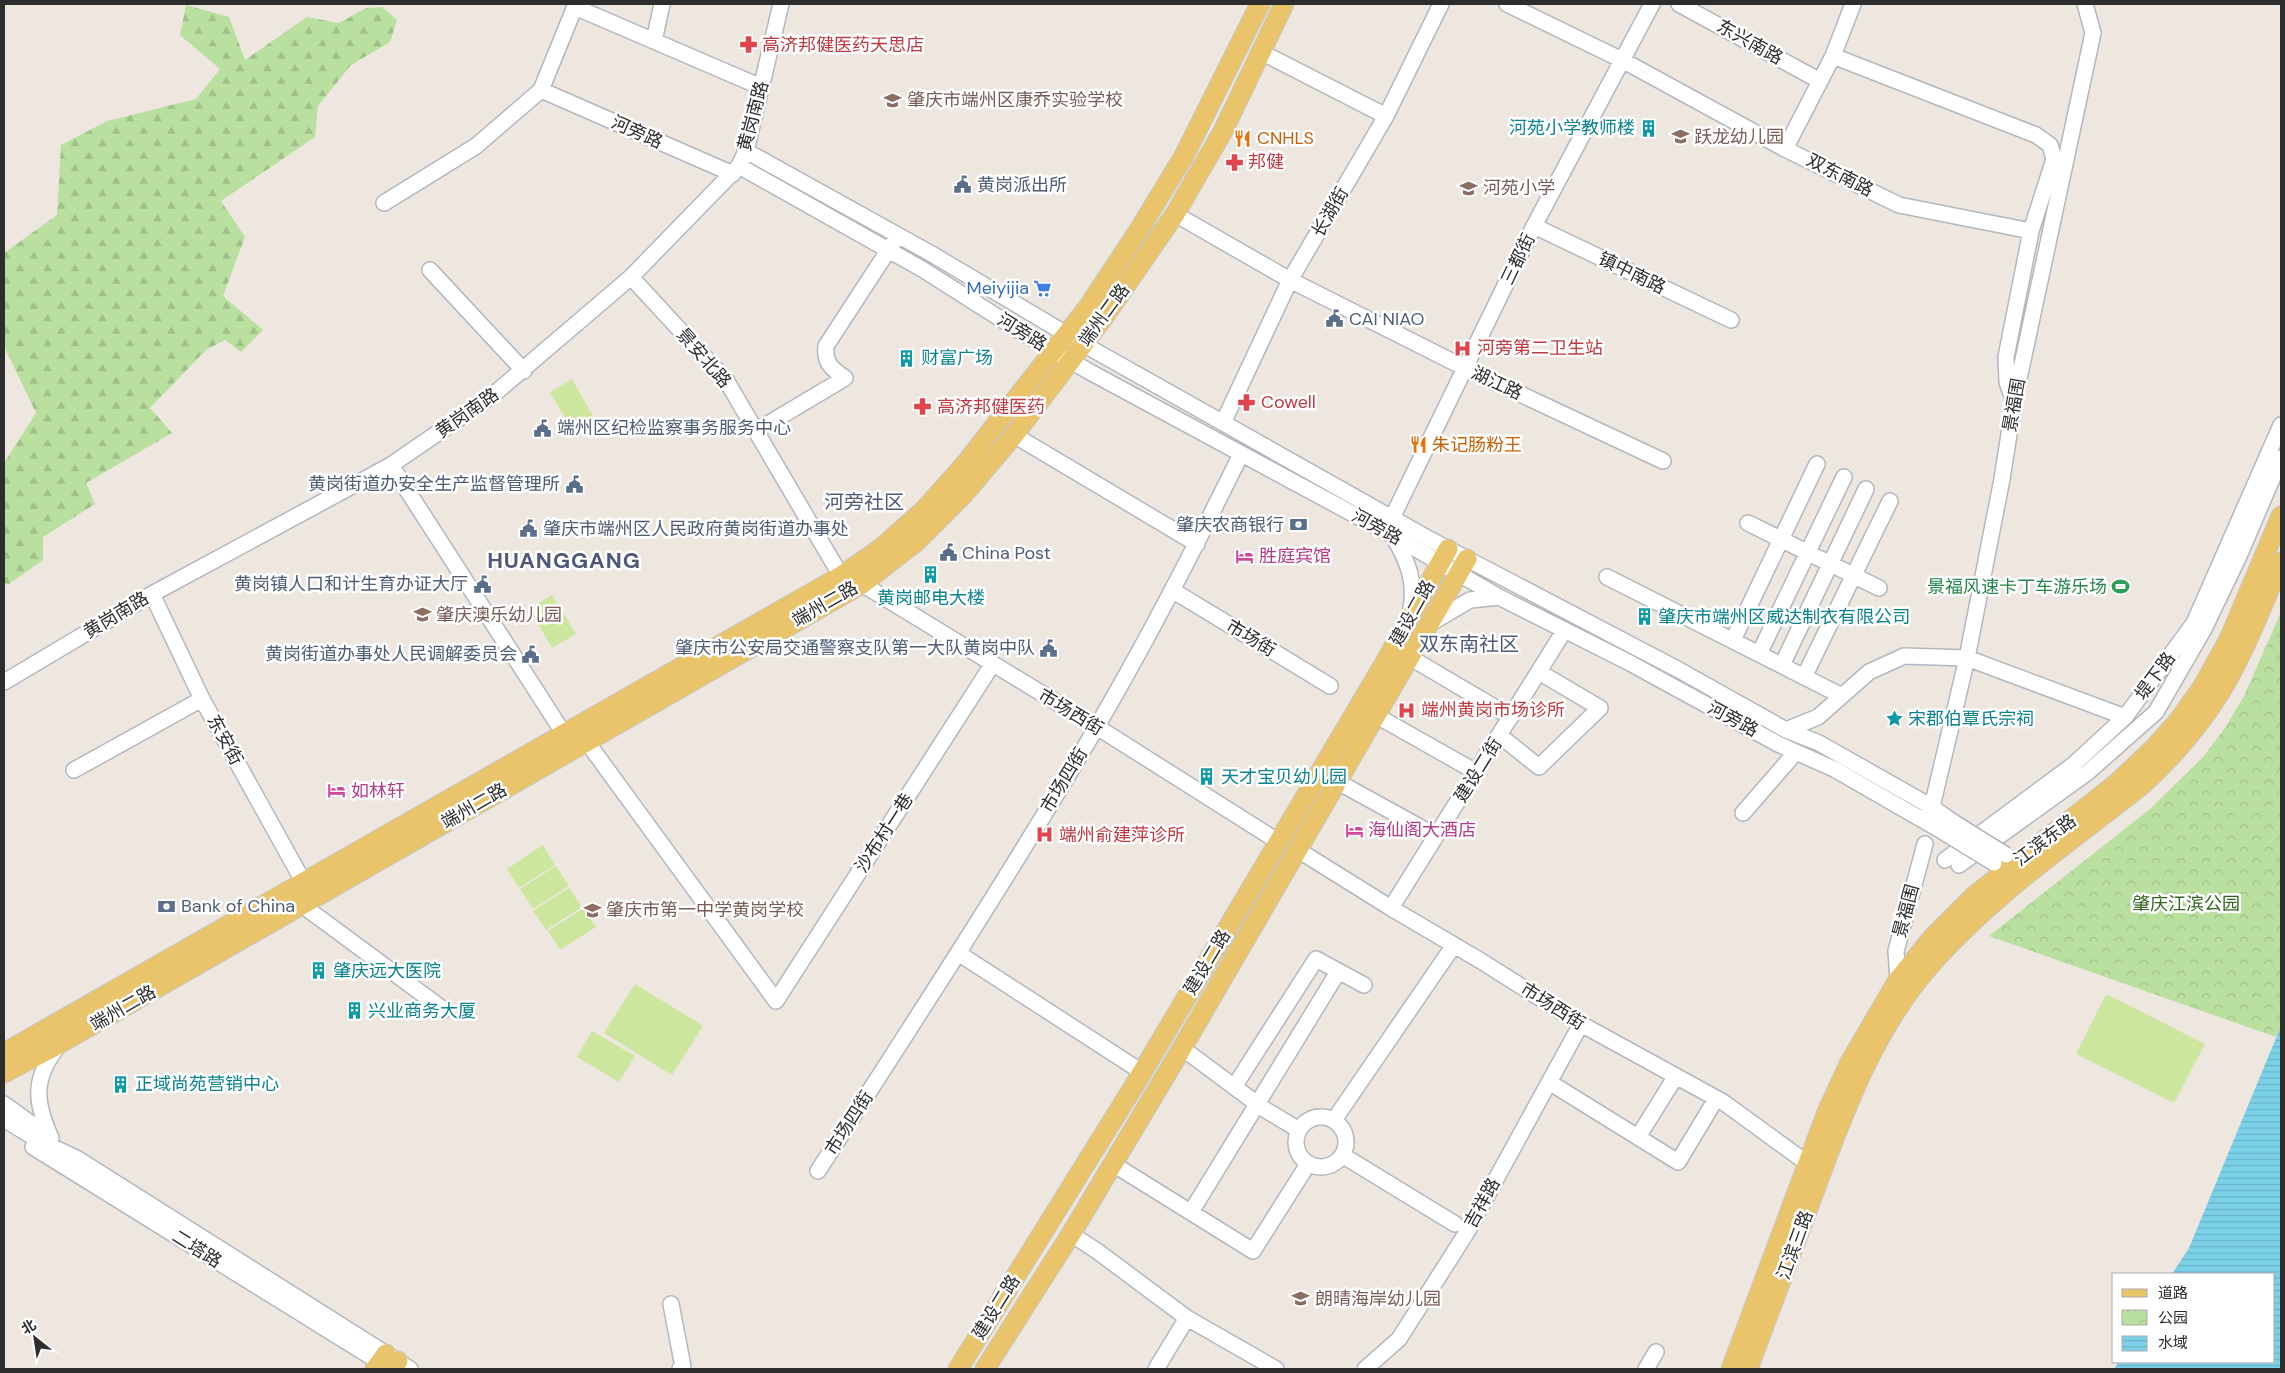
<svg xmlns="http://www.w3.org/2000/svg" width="2285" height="1373" viewBox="0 0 2285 1373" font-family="'DM Sans','Noto Sans SC',sans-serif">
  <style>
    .forest { fill: url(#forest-firs) }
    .park { fill: url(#park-crowns) }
    .pitch { fill: #cce79d }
    .water { fill: url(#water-rules) }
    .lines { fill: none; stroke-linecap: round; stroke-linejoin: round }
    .minor-casing { stroke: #b3b7bf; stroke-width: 18 }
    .major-casing { stroke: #c8c8c8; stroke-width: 21 }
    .minor { stroke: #fff; stroke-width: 15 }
    .major { stroke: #e9c46a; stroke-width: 19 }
    .minor-bridge-casing { stroke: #b3b7bf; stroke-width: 18; stroke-linecap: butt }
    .minor-bridge { stroke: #fff; stroke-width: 15 }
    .labels { text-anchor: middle; stroke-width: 5; stroke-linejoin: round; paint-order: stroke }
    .street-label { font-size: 18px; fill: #2d2d2d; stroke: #fff }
    .health-label { font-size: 18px; fill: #be3a42; stroke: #fff; text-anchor: start }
    .education-label { font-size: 18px; fill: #785e54; stroke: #fff; text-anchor: start }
    .culture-label { font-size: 18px; fill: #0d838f; stroke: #fff; text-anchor: start }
    .food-label { font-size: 18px; fill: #c56008; stroke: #fff; text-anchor: start }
    .service-label { font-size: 18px; fill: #4e5e75; stroke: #fff; text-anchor: start }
    .shop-label { font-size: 18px; fill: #366cbe; stroke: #fff; text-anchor: end }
    .hotel-label { font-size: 18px; fill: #b23c85; stroke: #fff; text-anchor: start }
    .leisure-label { font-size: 18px; fill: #27864d; stroke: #fff; text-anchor: end }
    .park-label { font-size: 18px; fill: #33671f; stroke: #fff }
    .quarter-label { font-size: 20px; fill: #4f5a7b; stroke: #fff }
    .district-label { font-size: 22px; font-weight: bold; letter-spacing: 1px; fill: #4f5a7b; stroke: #fff }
  </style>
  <defs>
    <pattern id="forest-firs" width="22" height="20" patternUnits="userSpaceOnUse" patternTransform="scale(1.25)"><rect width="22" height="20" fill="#bae0a0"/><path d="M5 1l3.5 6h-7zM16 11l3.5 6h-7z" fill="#a0c08a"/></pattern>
    <pattern id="park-crowns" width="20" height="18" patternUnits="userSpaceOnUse" patternTransform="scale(1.25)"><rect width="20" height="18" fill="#bae0a0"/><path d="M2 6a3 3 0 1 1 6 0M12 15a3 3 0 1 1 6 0" fill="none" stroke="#a0c08a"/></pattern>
    <pattern id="water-rules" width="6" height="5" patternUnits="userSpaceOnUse" patternTransform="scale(1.25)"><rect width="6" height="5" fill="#7ad1e8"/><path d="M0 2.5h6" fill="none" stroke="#6ab4c7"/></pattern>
  </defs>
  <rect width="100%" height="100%" fill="#ede7e0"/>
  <path class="forest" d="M186 5 229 17 245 60 307 17 339 23 366 8 382 7 397 20 390 42 351 65 318 106 315 137 221 201 245 237 223 296 263 330 241 352 225 340 206 350 150 408 172 433 86 483 95 504 43 537V560L9 584 4 583V463L36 413 4 346V253L57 215 61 145 107 121 196 99 220 69 180 35Z"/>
  <path class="park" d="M2281 612V1026L2276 1037 1989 936 2150 809 2203 757 2225 728 2244 696Z"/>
  <path class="pitch" d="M572 379 594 418 572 430 550 392Z
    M552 595 576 634 552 648 529 609Z
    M543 845 555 865 519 888 507 869Z
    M556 866 569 886 533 909 520 889Z
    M569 888 582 907 546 930 533 911Z
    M584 908 596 927 560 950 548 931Z
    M635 984 703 1026 672 1075 604 1033Z
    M2106 994 2205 1044 2174 1103 2076 1054Z
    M592 1031 635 1056 619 1082 577 1057Z"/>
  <path class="water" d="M2281 1026V1369H2114L2119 1362H2274V1274H2172L2189 1248Z"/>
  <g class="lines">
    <defs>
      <path id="minor" d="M1507 4 1622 60 1785 149 1899 205 2031 231 2006 357 2007 382 2014 402
        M1679 4 1820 81
        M575 7 761 87
        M654 41 662 4
        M1261 52 1386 116
        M1833 56 2036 135 2050 145 2054 159 2031 231
        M541 90 733 174
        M1785 149 1833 56 1853 4
        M746 151 930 253 1083 344 1431 540 1679 670 1786 730 1819 743 1932 807 1953 822
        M739 166 922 269 1023 333 1090 372 1392 535 1499 597 1630 663 1778 744 1834 769 1942 831
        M384 203 476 146 541 90 576 4
        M1175 214 1290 280 1465 368 1663 461
        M1534 226 1731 320
        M430 270 524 371
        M631 277 726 380 841 576
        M1223 423 1290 280 1386 116 1441 4
        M756 431 845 378C832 369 824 363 826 346L893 243
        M1014 435 1197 544
        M391 465 564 734
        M1392 518 1534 226 1652 4
        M1748 523 1879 588
        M1393 536C1408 561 1417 584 1410 613
        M1607 577 1840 695
        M862 584 1097 727 1279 842
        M1172 590 1330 686
        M152 594 202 699 304 883
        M1431 623 1470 600 1499 597
        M1733 640 1817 464
        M1759 654 1844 477
        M1411 658 1511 717
        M1782 665 1866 489
        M1804 677 1890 501
        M4 682 152 594 391 465 493 395 631 277 739 166 746 151 781 4
        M1377 716 1476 772
        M1786 730 1818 717 1869 672 1904 656 1967 658 2125 717
        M1499 735 1539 767 1600 708 1539 672
        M587 742 776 1001 992 665
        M74 770 202 699
        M1338 782 1436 836
        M1743 813 1796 752
        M1927 815 1932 807 1967 658 2002 479 2014 402 2093 33 2085 4
        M1298 850 1391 908 1481 961 1581 1024 1723 1102 1807 1163
        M1945 860 2073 765 2125 717 2194 623 2281 425
        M1959 865 2087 773 2156 712 2204 629 2239 556 2281 458
        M302 905 444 1010
        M1391 908 1564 631
        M958 953 1142 1072
        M1898 980 1896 951 1925 844
        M1182 1048 1264 1109 1299 1130
        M1549 1082 1678 1162 1716 1099
        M1234 1087 1316 959 1364 985
        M4 1104 47 1135
        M1296 1142a25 25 0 1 1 50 0a25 25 0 1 1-50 0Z
        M4 1119 38 1140 78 1159 410 1369
        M1334 1120 1454 945
        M1638 1137 1676 1076
        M51 1138C34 1100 33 1078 59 1045
        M33 1147 389 1368
        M1342 1155 1455 1224
        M1113 1164 1253 1251 1308 1164
        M818 1171C912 1025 1008 878 1096 728 1148 639 1196 546 1241 454
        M1191 1212 1338 972
        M1071 1234 1097 1251 1187 1318 1276 1369
        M671 1304 683 1367 680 1369
        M1156 1369 1187 1318
        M1365 1369 1399 1339 1467 1232 1581 1024
        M1646 1369 1656 1352"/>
      <path id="major" d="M4 1053 841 576 880 549 925 509 965 464 1088 307 1139 230 1184 156 1260 4
        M4 1073 59 1044 862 584 916 542 964 494 1014 435 1104 317 1175 214 1223 131 1284 4
        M375 1369 386 1354
        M392 1369 398 1361
        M958 1369 1134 1086 1384 664 1448 549
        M985 1369 1071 1234 1182 1048 1467 559
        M1731 1369 1827 1112 1850 1062 1898 980 1933 937 1974 896 2117 783 2153 749 2179 720 2203 686 2229 639 2281 516
        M1748 1369C1770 1311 1791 1253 1813 1195 1843 1113 1874 1027 1934 961 1995 893 2070 842 2142 785 2179 751 2213 710 2236 664 2253 631 2266 596 2281 562"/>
    </defs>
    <use href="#minor" class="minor-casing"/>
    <use href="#major" class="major-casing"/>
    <use href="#minor" class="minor"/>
    <use href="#major" class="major"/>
    <defs>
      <path id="minor-bridge" d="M1953 822 2006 855
        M1942 831 1994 863"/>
    </defs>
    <use href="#minor-bridge" class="minor-bridge-casing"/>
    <use href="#minor-bridge" class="minor-bridge"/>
  </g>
  <defs>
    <symbol id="pharmacy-bare" viewBox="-9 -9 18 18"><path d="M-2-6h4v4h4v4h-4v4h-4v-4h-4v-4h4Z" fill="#e0444e" stroke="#fff" stroke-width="2.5" paint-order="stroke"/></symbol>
    <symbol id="school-bare" viewBox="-9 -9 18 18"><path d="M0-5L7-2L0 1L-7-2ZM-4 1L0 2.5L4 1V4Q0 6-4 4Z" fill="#8d6e63" stroke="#fff" stroke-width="2.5" paint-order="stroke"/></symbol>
    <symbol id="building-bare" viewBox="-9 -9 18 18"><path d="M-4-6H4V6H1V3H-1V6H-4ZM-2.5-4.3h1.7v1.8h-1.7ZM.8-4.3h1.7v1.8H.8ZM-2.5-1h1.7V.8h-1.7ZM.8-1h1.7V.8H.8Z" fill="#0f9aa8" stroke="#fff" stroke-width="2.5" paint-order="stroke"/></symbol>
    <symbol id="restaurant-bare" viewBox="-9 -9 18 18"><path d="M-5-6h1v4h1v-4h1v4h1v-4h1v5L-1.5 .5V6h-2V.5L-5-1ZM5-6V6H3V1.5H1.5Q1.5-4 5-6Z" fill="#e8710a" stroke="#fff" stroke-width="2.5" paint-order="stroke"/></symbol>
    <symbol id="civic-bare" viewBox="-9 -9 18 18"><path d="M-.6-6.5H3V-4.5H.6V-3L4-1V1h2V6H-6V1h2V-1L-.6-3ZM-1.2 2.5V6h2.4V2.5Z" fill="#5c6f8a" stroke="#fff" stroke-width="2.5" paint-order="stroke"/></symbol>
    <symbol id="supermarket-bare" viewBox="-9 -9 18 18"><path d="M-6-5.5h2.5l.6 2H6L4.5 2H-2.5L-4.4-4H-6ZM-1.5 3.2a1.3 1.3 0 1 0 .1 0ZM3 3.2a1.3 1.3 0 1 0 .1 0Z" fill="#3f7fe0" stroke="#fff" stroke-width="2.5" paint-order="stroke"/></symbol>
    <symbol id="hospital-bare" viewBox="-9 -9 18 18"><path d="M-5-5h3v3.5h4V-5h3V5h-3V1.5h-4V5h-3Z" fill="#e0444e" stroke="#fff" stroke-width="2.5" paint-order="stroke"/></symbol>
    <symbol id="bank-bare" viewBox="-9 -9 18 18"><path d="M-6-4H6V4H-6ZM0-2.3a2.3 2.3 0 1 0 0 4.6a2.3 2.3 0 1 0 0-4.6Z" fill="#5c6f8a" stroke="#fff" stroke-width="2.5" paint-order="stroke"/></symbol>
    <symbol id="hotel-bare" viewBox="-9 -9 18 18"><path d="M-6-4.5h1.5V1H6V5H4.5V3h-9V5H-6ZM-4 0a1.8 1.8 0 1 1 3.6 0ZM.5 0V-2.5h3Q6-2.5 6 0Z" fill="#d1479c" stroke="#fff" stroke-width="2.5" paint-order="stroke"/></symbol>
    <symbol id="stadium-bare" viewBox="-9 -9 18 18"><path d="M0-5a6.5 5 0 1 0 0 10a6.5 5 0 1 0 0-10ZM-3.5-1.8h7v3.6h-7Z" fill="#2e9e5b" stroke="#fff" stroke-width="2.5" paint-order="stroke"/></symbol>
    <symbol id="sight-bare" viewBox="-9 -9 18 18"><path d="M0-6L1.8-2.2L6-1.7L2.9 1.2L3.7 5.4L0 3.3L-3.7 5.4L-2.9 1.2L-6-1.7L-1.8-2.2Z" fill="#0f9aa8" stroke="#fff" stroke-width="2.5" paint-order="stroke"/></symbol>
  </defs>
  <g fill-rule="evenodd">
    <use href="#pharmacy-bare" x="736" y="32" width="25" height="25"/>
    <use href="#school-bare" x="880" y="88" width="25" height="25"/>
    <use href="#building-bare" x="1636" y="116" width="25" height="25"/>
    <use href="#school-bare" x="1668" y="124" width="25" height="25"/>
    <use href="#restaurant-bare" x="1230" y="126" width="25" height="25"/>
    <use href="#pharmacy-bare" x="1222" y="150" width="25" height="25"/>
    <use href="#civic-bare" x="950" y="172" width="25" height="25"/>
    <use href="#school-bare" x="1456" y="176" width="25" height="25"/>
    <use href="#supermarket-bare" x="1030" y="276" width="25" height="25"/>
    <use href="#civic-bare" x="1322" y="306" width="25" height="25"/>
    <use href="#hospital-bare" x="1450" y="336" width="25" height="25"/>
    <use href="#building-bare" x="894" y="346" width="25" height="25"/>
    <use href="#pharmacy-bare" x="1234" y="390" width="25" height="25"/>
    <use href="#pharmacy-bare" x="910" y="394" width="25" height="25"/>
    <use href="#civic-bare" x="530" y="416" width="25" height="25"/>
    <use href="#restaurant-bare" x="1406" y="432" width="25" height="25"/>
    <use href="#civic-bare" x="562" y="472" width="25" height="25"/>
    <use href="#bank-bare" x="1286" y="512" width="25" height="25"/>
    <use href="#civic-bare" x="516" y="516" width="25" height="25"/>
    <use href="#civic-bare" x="936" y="540" width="25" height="25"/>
    <use href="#hotel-bare" x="1232" y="544" width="25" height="25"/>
    <use href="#building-bare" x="918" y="562" width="25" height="25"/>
    <use href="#civic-bare" x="470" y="572" width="25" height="25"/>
    <use href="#stadium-bare" x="2108" y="574" width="25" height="25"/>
    <use href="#school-bare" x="410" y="602" width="25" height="25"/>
    <use href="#building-bare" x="1632" y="604" width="25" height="25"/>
    <use href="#civic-bare" x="1036" y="636" width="25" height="25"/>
    <use href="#civic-bare" x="518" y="642" width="25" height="25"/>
    <use href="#hospital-bare" x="1394" y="698" width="25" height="25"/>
    <use href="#sight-bare" x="1882" y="706" width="25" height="25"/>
    <use href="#building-bare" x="1194" y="764" width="25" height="25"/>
    <use href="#hotel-bare" x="324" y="778" width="25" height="25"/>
    <use href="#hotel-bare" x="1342" y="818" width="25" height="25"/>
    <use href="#hospital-bare" x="1032" y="822" width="25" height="25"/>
    <use href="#bank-bare" x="154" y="894" width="25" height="25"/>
    <use href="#school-bare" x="580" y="898" width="25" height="25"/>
    <use href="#building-bare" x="306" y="958" width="25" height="25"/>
    <use href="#building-bare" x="342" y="998" width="25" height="25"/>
    <use href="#building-bare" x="108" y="1072" width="25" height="25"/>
    <use href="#school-bare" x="1288" y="1286" width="25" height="25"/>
  </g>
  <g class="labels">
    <g class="street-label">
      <text transform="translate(1750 42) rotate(29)" y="6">东兴南路</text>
      <text transform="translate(753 116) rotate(-75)" y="6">黄岗南路</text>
      <text transform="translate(637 132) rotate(24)" y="6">河旁路</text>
      <text transform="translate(1840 175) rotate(27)" y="6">双东南路</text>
      <text transform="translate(1330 212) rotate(-60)" y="6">长湖街</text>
      <text transform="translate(1518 259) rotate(-64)" y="6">三都街</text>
      <text transform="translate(1632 273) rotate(26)" y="6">镇中南路</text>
      <text transform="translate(1104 315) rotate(-54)" y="6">端州二路</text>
      <text transform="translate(1022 332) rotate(32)" y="6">河旁路</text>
      <text transform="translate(704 358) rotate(49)" y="6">景安北路</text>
      <text transform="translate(1497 383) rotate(25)" y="6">湖江路</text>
      <text transform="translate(2014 405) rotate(-80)" y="6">景福围</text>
      <text transform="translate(467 413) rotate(-35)" y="6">黄岗南路</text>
      <text transform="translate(1377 527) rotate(29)" y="6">河旁路</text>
      <text transform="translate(825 604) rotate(-30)" y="6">端州二路</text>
      <text transform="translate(1412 613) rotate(-61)" y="6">建设二路</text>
      <text transform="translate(116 615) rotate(-31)" y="6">黄岗南路</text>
      <text transform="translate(1251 638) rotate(31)" y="6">市场街</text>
      <text transform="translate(2155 676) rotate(-54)" y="6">堤下路</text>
      <text transform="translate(1071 712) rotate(31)" y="6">市场西街</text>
      <text transform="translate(1733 719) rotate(28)" y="6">河旁路</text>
      <text transform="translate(225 740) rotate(61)" y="6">东安街</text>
      <text transform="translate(1478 770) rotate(-58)" y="6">建设二街</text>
      <text transform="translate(1064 780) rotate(-59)" y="6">市场四街</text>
      <text transform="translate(474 806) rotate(-30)" y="6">端州二路</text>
      <text transform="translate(884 833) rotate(-57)" y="6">沙布村一巷</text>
      <text transform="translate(2045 840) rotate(-37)" y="6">江滨东路</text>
      <text transform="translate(1906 911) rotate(-75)" y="6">景福围</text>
      <text transform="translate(1207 962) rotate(-59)" y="6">建设二路</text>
      <text transform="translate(1553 1006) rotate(32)" y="6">市场西街</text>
      <text transform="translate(123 1008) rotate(-30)" y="6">端州二路</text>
      <text transform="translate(849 1123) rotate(-57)" y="6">市场四街</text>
      <text transform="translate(1482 1203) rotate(-61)" y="6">吉祥路</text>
      <text transform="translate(1795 1245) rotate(-70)" y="6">江滨三路</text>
      <text transform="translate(197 1249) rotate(32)" y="6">二塔路</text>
      <text transform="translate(996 1307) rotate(-58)" y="6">建设二路</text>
    </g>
    <g class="health-label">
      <text x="762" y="51">高济邦健医药天思店</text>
      <text x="1248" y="168">邦健</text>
      <text x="1477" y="354">河旁第二卫生站</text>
      <text x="1261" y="408">Cowell</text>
      <text x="937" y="413">高济邦健医药</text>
      <text x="1421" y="716">端州黄岗市场诊所</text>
      <text x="1059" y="841">端州俞建萍诊所</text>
    </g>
    <g class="education-label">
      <text x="907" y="106">肇庆市端州区康乔实验学校</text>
      <text x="1694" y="143">跃龙幼儿园</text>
      <text x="1483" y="194">河苑小学</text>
      <text x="436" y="621">肇庆澳乐幼儿园</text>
      <text x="606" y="916">肇庆市第一中学黄岗学校</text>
      <text x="1315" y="1305">朗晴海岸幼儿园</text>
    </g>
    <g class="culture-label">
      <text x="1635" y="134" text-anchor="end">河苑小学教师楼</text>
      <text x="921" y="364">财富广场</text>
      <text x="931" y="604" text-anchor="middle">黄岗邮电大楼</text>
      <text x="1658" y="623">肇庆市端州区威达制衣有限公司</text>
      <text x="1908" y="725">宋郡伯覃氏宗祠</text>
      <text x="1221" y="783">天才宝贝幼儿园</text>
      <text x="333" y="977">肇庆远大医院</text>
      <text x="368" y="1017">兴业商务大厦</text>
      <text x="135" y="1090">正域尚苑营销中心</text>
    </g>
    <g class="food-label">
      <text x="1257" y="144">CNHLS</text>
      <text x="1432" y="451">朱记肠粉王</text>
    </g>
    <g class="service-label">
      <text x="977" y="191">黄岗派出所</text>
      <text x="1349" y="325">CAI NIAO</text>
      <text x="557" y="434">端州区纪检监察事务服务中心</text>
      <text x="560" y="490" text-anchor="end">黄岗街道办安全生产监督管理所</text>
      <text x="1284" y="531" text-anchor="end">肇庆农商银行</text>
      <text x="543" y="535">肇庆市端州区人民政府黄岗街道办事处</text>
      <text x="962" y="559">China Post</text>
      <text x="468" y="590" text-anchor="end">黄岗镇人口和计生育办证大厅</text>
      <text x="1035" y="654" text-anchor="end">肇庆市公安局交通警察支队第一大队黄岗中队</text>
      <text x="517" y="660" text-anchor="end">黄岗街道办事处人民调解委员会</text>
      <text x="181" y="912">Bank of China</text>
    </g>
    <g class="shop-label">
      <text x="1029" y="294">Meiyijia</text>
    </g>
    <g class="hotel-label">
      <text x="1259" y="562">胜庭宾馆</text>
      <text x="351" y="797">如林轩</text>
      <text x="1368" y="836">海仙阁大酒店</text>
    </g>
    <g class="leisure-label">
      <text x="2107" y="593">景福风速卡丁车游乐场</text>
    </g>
    <g class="park-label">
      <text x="2186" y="910">肇庆江滨公园</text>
    </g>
    <g class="quarter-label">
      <text x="864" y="509">河旁社区</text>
      <text x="1469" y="651">双东南社区</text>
    </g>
    <g class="district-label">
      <text x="564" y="568">HUANGGANG</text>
    </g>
  </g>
  <rect width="2285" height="1373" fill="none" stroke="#2d2d2d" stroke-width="10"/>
  <rect x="2112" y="1273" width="162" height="90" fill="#ffffff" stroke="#ababab"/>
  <rect x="2122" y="1289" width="25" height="8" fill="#e9c46a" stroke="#ababab"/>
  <text x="2158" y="1298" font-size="15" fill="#2d2d2d">道路</text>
  <rect x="2122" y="1310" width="25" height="15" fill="url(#park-crowns)" stroke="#ababab"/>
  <text x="2158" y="1323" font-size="15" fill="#2d2d2d">公园</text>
  <rect x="2122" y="1336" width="25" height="15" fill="url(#water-rules)" stroke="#ababab"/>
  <text x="2158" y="1348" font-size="15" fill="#2d2d2d">水域</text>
  <g transform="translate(35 1338) rotate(330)" stroke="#ffffff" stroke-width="4" paint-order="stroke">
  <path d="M0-4L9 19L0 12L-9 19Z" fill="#2d2d2d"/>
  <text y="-8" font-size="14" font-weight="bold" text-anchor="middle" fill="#2d2d2d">北</text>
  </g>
</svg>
